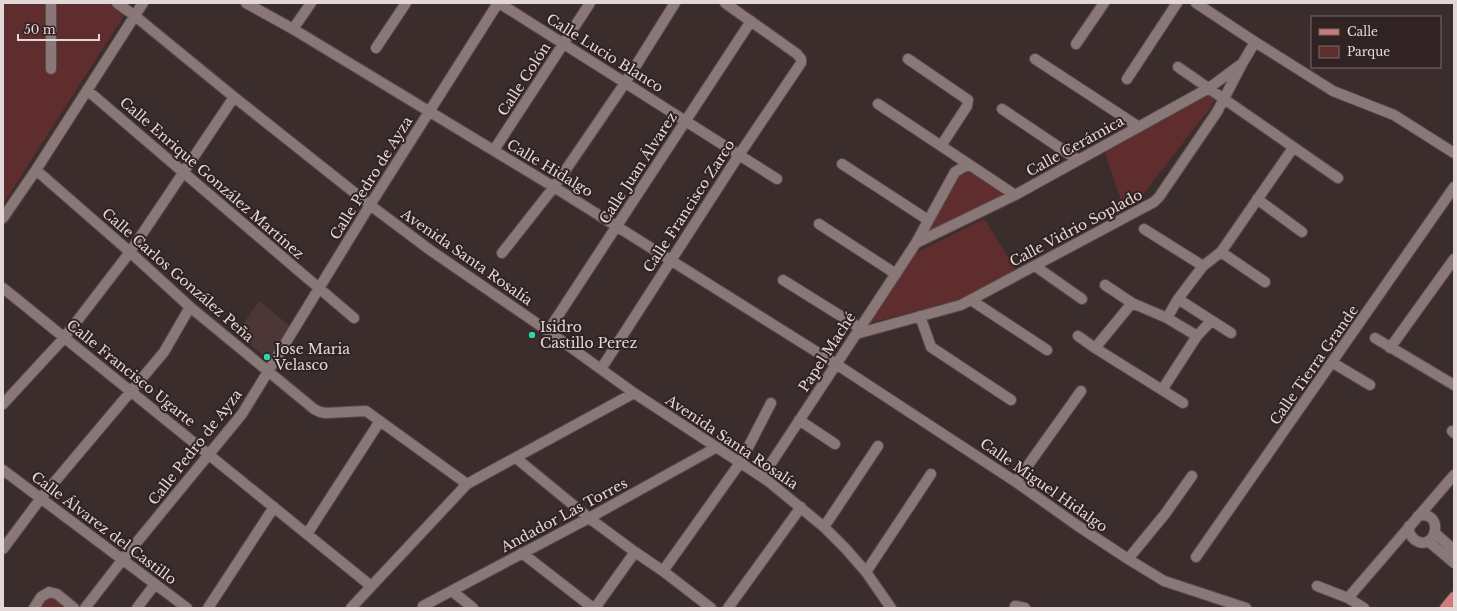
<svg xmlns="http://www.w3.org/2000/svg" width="1457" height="611" viewBox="0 0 1457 611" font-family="'Libre Baskerville',serif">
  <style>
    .built { fill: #4c3636 }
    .green { fill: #5f2d2d }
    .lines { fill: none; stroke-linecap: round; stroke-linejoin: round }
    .minor-casing { stroke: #584c4c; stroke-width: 12 }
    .major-casing { stroke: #584c4c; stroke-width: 12 }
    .minor { stroke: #897877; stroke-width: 10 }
    .major { stroke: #ce7a7b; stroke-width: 10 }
    .poi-dot { fill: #2ed4ab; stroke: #312323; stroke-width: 1.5 }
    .labels { text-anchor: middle; stroke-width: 4; stroke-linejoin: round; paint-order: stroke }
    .street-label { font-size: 14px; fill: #e2d8d8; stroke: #312323 }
    .poi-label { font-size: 14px; fill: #e2d8d8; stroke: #312323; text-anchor: start }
  </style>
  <rect width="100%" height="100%" fill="#3c2d2d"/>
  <path class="built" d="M259 301 290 326 268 360 237 333Z"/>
  <path class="green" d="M3 3H110L125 14 3 204Z
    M1205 93 1214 98 1210 108 1141 197 1123 207 1104 150Z
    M968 166 1005 193 922 235 956 173Z
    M984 219 1017 271 963 299 869 323 912 255Z
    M49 595 67 608H39Z"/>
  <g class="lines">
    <defs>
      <path id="minor" d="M51 3V69
        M117 3 135 16 234 97 370 205 430 250 548 331 634 393 768 481 824 527 846 549 866 572 891 608
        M246 3 293 29 554 187 836 364 1016 482 1078 526 1128 559 1164 581 1246 608
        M499 3 777 179
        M1196 3 1255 42 1333 91 1394 115 1454 153
        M293 29 311 3
        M1076 44 1104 3
        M376 48 406 3
        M908 59 968 100 967 106 941 146
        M1035 59 1139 127
        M1178 67 1338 178
        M1127 79 1177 3
        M87 90 354 318
        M878 104 1015 195
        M1002 109 1078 160
        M494 150 590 3
        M842 164 928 220
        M36 170 130 252 190 307 314 409 320 412 326 413 366 411 467 484
        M1257 199 1302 232
        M3 218 36 170 143 3
        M819 224 896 274
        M1144 229 1203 266
        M916 243 1015 195 1209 88 1240 65
        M1221 252 1265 282
        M502 253 554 187 625 83 675 3
        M1035 266 1082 299
        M783 280 860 328
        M1105 285 1132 303 1167 318 1197 336
        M3 288 371 586
        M1178 299 1231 333
        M971 300 1047 350
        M920 316 931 347 1011 400
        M1167 318 1178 299 1203 266 1221 252 1293 148
        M548 331 751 21
        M856 334 961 305 1154 202 1159 197 1217 112 1242 64 1255 42
        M1078 336 1095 348 1183 403
        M1375 338 1454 385
        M1095 348 1132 303
        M1390 348 1454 259
        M1333 363 1370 385
        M601 369 739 155 801 63V59L797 54 725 3
        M1162 390 1197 336 1211 321
        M3 404 64 338 130 252 234 97
        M799 420 835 444
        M1452 431 1454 433
        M516 458 589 518 635 552 663 571 711 608
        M3 470 187 608
        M762 477 916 243 955 172 967 165
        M1016 482 1081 391
        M1409 526C1408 532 1410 536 1415 540 1437 554 1445 509 1418 516
        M824 527 878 446
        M1435 533 1454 550
        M307 534 380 421
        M1428 541 1454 563
        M3 549 41 498 164 352 190 307
        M522 553 593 608
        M1196 557 1454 187
        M1128 559 1165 514 1192 476
        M663 571 740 463 771 403
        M866 572 931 474
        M1317 586 1348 598 1364 608
        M452 591 473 608
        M1348 598 1454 475
        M423 606 589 518 717 447
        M1015 606 1025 608
        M34 608 41 597 49 592 57 594 74 608
        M85 608 123 559 242 414 370 205 498 3
        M137 608 155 584
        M208 608 274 507
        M351 608 467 484 634 393
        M595 608 635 552
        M728 608 801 507"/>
      <path id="major" d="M1445 608 1454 597"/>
    </defs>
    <use href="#minor" class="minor-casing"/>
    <use href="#major" class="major-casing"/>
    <use href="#minor" class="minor"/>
    <use href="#major" class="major"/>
  </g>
  <g class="poi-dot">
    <circle cx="532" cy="335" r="4"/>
    <circle cx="267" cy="357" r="4"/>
  </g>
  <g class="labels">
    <g class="street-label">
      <text transform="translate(605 53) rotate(32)" y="5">Calle Lucio Blanco</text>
      <text transform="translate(524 79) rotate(-57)" y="5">Calle Colón</text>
      <text transform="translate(1075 146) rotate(-29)" y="5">Calle Cerámica</text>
      <text transform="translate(550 168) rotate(31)" y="5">Calle Hidalgo</text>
      <text transform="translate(638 168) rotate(-57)" y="5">Calle Juan Álvarez</text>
      <text transform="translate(212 178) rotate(41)" y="5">Calle Enrique González Martínez</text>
      <text transform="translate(371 178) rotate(-58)" y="5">Calle Pedro de Ayza</text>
      <text transform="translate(689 206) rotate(-57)" y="5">Calle Francisco Zarco</text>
      <text transform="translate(1076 228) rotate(-28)" y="5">Calle Vidrio Soplado</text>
      <text transform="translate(467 257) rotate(35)" y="5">Avenida Santa Rosalía</text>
      <text transform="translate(178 275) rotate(41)" y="5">Calle Carlos González Peña</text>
      <text transform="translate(827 352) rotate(-57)" y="5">Papel Maché</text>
      <text transform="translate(1314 365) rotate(-55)" y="5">Calle Tierra Grande</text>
      <text transform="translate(131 373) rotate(39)" y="5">Calle Francisco Ugarte</text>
      <text transform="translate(732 442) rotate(34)" y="5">Avenida Santa Rosalía</text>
      <text transform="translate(195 447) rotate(-52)" y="5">Calle Pedro de Ayza</text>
      <text transform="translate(1044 485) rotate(35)" y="5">Calle Miguel Hidalgo</text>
      <text transform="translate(564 515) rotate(-28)" y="5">Andador Las Torres</text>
      <text transform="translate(104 528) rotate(37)" y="5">Calle Álvarez del Castillo</text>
    </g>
    <g class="poi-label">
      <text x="540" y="332">Isidro<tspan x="540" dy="16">Castillo Perez</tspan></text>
      <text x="275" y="354">Jose Maria<tspan x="275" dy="16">Velasco</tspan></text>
    </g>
  </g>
  <rect width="1457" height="611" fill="none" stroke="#e2d8d8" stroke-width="8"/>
  <rect x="1311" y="16" width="130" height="52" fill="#312323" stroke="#786b6b"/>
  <rect x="1319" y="29" width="20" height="6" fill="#ce7a7b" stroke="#786b6b"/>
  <text x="1347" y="36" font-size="12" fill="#e2d8d8">Calle</text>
  <rect x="1319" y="46" width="20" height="12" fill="#5f2d2d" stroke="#786b6b"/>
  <text x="1347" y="56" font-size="12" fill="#e2d8d8">Parque</text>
  <path d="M18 34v6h81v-6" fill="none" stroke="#e2d8d8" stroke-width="2"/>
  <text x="24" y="34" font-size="12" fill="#e2d8d8" stroke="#312323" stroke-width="3" paint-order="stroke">50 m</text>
</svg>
